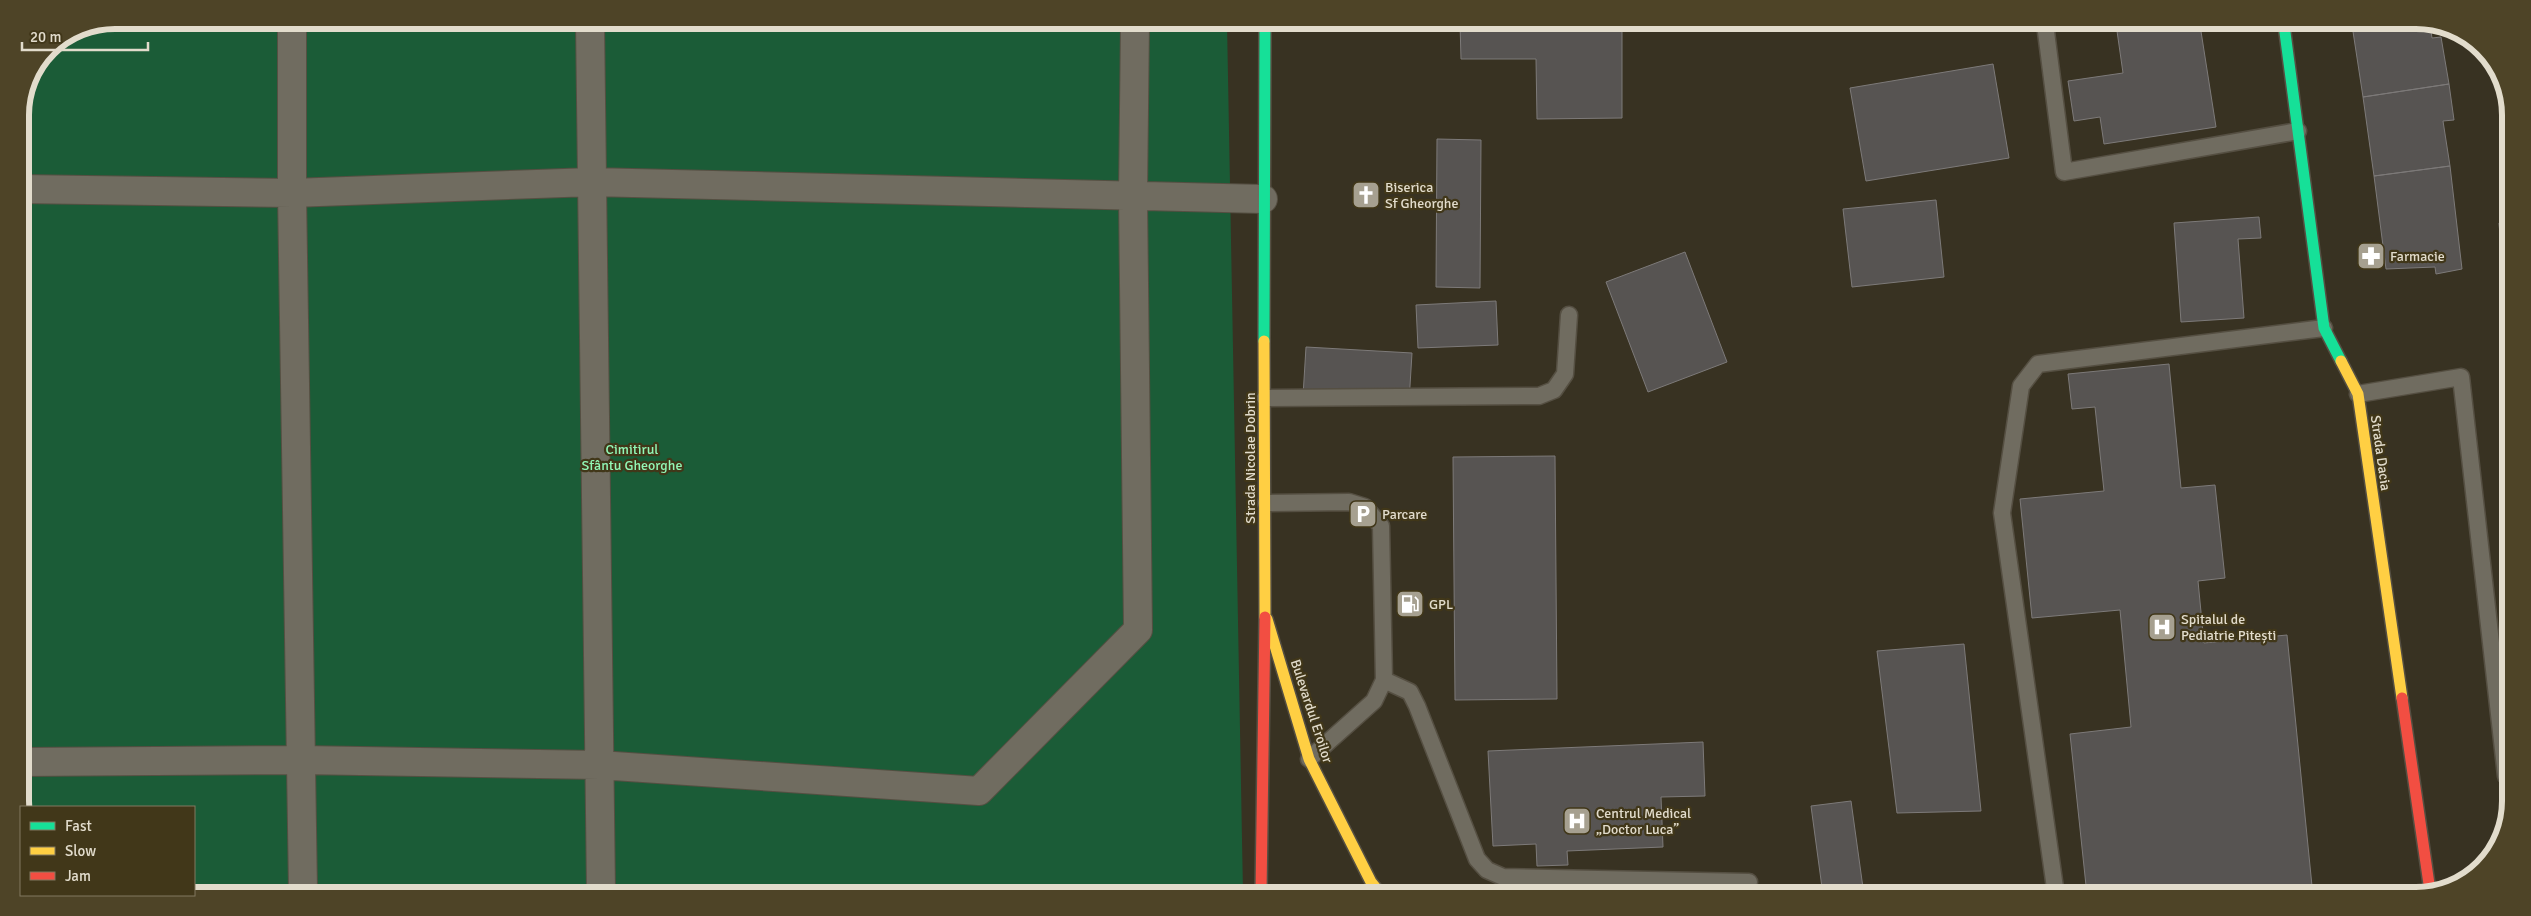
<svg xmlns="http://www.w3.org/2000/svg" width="2531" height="916" viewBox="0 0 2531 916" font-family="Signika,sans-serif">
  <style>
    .green { fill: #1b5c37 }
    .building { fill: #575452; stroke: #7d7a79 }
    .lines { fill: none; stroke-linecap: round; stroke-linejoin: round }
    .lane-casing { stroke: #554f42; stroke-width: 19 }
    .street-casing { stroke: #554f42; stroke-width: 30 }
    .fast-casing { stroke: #554f42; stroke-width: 14 }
    .slow-casing { stroke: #554f42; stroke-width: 14 }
    .jam-casing { stroke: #554f42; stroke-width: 14 }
    .lane { stroke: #706c60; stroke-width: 16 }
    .street { stroke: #706c60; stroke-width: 28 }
    .fast { stroke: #16e098; stroke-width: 11 }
    .slow { stroke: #ffcf43; stroke-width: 11 }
    .jam { stroke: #f24e42; stroke-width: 11 }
    .labels { text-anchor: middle; stroke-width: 4.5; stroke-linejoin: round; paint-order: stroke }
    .poi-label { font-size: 14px; fill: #e2dccc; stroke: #413719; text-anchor: start }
    .park-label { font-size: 14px; fill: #92f8b7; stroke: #413719 }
    .street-label { font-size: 14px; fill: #e2dccc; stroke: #413719 }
    .rim { fill: none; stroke: #e2dccc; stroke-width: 6 }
  </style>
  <rect width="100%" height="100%" fill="#383222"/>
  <path class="green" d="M115 20 1227 22 1243 893 194 891V807H21V811L20 109 48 48 79 27Z"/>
  <path class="building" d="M1460 23H1622V118L1537 119 1536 59H1461Z
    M2116 24 2200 25 2216 127 2104 144 2100 117 2074 121 2068 81 2123 73Z
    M2352 25H2430L2432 38 2441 37 2449 84 2363 97Z
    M1993 64 2009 158 1866 181 1850 88Z
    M2449 84 2454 120 2443 121 2450 166 2374 176 2363 97Z
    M1437 139 1481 140 1480 288 1436 287Z
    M2450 166 2462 269 2436 274 2435 267 2386 269 2374 176Z
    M1936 200 1944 277 1852 287 1843 209Z
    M2259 217 2261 238 2238 239 2244 318 2181 322 2174 223Z
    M2510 222 2509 333H2508L2499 223Z
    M1685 252 1727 362 1648 392 1606 282Z
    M1496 301 1498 345 1418 348 1416 305Z
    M1306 347 1412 353 1409 402 1303 396Z
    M2169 364 2181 488 2215 485 2225 578 2198 581 2204 643 2287 635 2313 896 2087 895 2070 734 2131 727 2120 610 2032 618 2020 499 2104 491 2095 407 2072 409 2068 374Z
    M1555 456 1557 699 1455 700 1453 457Z
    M1964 644 1981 811 1897 813 1877 651Z
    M1703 742 1705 796 1661 797 1663 847 1567 851 1568 865 1537 866 1536 844 1493 846 1488 751Z
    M1851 801 1864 895H1823L1811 806Z"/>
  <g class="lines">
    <defs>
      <path id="lane" d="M2045 24 2064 172 2298 131
        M2358 394 2461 377 2506 776
        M1265 398 1539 396 1554 390 1565 374 1569 315
        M1266 503 1349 502 1365 507 1381 526 1384 680 1374 701 1309 759
        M1384 680 1410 692 1417 706 1477 859 1487 870 1503 877 1749 882
        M2056 895 2002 513 2021 386 2038 364 2324 328"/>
      <path id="street" d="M292 20V193L303 891
        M590 21 601 892
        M20 189 292 193 592 182 1263 199
        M20 762 301 760 599 765 979 791 1138 630 1133 196 1135 22"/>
      <path id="fast" d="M2284 25 2324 328 2341 361
        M1264 341 1265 23"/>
      <path id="slow" d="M1264 341 1265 617
        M2341 361 2358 394 2402 698
        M1267 619 1309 759 1371 882 1381 894"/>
      <path id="jam" d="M2402 698 2430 891
        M1261 893 1265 617"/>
    </defs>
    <use href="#lane" class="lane-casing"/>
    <use href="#street" class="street-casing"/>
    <use href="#fast" class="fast-casing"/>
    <use href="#slow" class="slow-casing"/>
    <use href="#jam" class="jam-casing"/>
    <use href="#lane" class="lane"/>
    <use href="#street" class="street"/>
    <use href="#fast" class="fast"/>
    <use href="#slow" class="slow"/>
    <use href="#jam" class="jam"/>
  </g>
  <defs>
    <symbol id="church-square" viewBox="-11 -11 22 22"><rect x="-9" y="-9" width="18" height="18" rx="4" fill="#a6a090" stroke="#413719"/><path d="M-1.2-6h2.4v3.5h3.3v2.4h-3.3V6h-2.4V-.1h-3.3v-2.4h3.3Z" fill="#fff"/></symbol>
    <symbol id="pharmacy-square" viewBox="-11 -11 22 22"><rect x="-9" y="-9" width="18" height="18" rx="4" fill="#a6a090" stroke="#413719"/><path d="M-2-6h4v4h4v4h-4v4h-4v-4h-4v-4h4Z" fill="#fff"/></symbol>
    <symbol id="parking-square" viewBox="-11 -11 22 22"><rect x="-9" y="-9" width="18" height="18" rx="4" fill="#a6a090" stroke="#413719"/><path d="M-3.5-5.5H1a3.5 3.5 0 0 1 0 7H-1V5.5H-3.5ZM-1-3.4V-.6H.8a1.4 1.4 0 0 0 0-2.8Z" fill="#fff"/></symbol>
    <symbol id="fuel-square" viewBox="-11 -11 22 22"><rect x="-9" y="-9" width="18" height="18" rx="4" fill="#a6a090" stroke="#413719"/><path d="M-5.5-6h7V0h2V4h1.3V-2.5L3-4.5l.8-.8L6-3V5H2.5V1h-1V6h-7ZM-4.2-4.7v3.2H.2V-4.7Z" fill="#fff"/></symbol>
    <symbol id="hospital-square" viewBox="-11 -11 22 22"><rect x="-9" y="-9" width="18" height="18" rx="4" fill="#a6a090" stroke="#413719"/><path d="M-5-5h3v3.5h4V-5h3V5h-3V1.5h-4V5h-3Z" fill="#fff"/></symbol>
  </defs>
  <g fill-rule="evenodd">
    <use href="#church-square" x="1350" y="179" width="32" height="32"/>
    <use href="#pharmacy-square" x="2355" y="240" width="32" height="32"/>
    <use href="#parking-square" x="1347" y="498" width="32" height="32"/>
    <use href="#fuel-square" x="1394" y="588" width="32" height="32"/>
    <use href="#hospital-square" x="2146" y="611" width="32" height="32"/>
    <use href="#hospital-square" x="1561" y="805" width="32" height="32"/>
  </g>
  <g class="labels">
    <g class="poi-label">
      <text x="1385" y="192">Biserica<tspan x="1385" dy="16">Sf Gheorghe</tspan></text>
      <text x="2390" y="261">Farmacie</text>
      <text x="1382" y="519">Parcare</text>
      <text x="1429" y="609">GPL</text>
      <text x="2181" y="624">Spitalul de<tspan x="2181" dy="16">Pediatrie Pitești</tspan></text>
      <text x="1596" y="818">Centrul Medical<tspan x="1596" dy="16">„Doctor Luca”</tspan></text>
    </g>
    <g class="park-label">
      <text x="632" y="454">Cimitirul<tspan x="632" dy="16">Sfântu Gheorghe</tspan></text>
    </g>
    <g class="street-label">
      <text transform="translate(2381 453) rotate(82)" y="5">Strada Dacia</text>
      <text transform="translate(1250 458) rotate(-90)" y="5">Strada Nicolae Dobrin</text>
      <text transform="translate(1312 711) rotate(72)" y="5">Bulevardul Eroilor</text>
    </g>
  </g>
  <path d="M0 0H2531V916H0ZM115 29H2416A86 86 0 0 1 2502 115V801A86 86 0 0 1 2416 887H115A86 86 0 0 1 29 801V115A86 86 0 0 1 115 29Z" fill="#4e4427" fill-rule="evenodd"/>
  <path class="rim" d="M115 29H2416A86 86 0 0 1 2502 115V801A86 86 0 0 1 2416 887H115A86 86 0 0 1 29 801V115A86 86 0 0 1 115 29Z"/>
  <rect x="20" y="806" width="175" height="90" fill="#413719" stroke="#817961"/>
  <rect x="30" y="822" width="25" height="8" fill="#16e098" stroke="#817961"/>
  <text x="65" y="831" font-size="15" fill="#e2dccc">Fast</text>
  <rect x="30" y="847" width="25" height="8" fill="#ffcf43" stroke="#817961"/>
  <text x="65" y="856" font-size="15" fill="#e2dccc">Slow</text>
  <rect x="30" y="872" width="25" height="8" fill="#f24e42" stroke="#817961"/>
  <text x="65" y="881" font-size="15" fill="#e2dccc">Jam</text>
  <path d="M22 42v8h126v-8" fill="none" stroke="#e2dccc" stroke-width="2.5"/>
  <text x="30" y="42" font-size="15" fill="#e2dccc" stroke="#413719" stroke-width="4" paint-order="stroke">20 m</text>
</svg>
